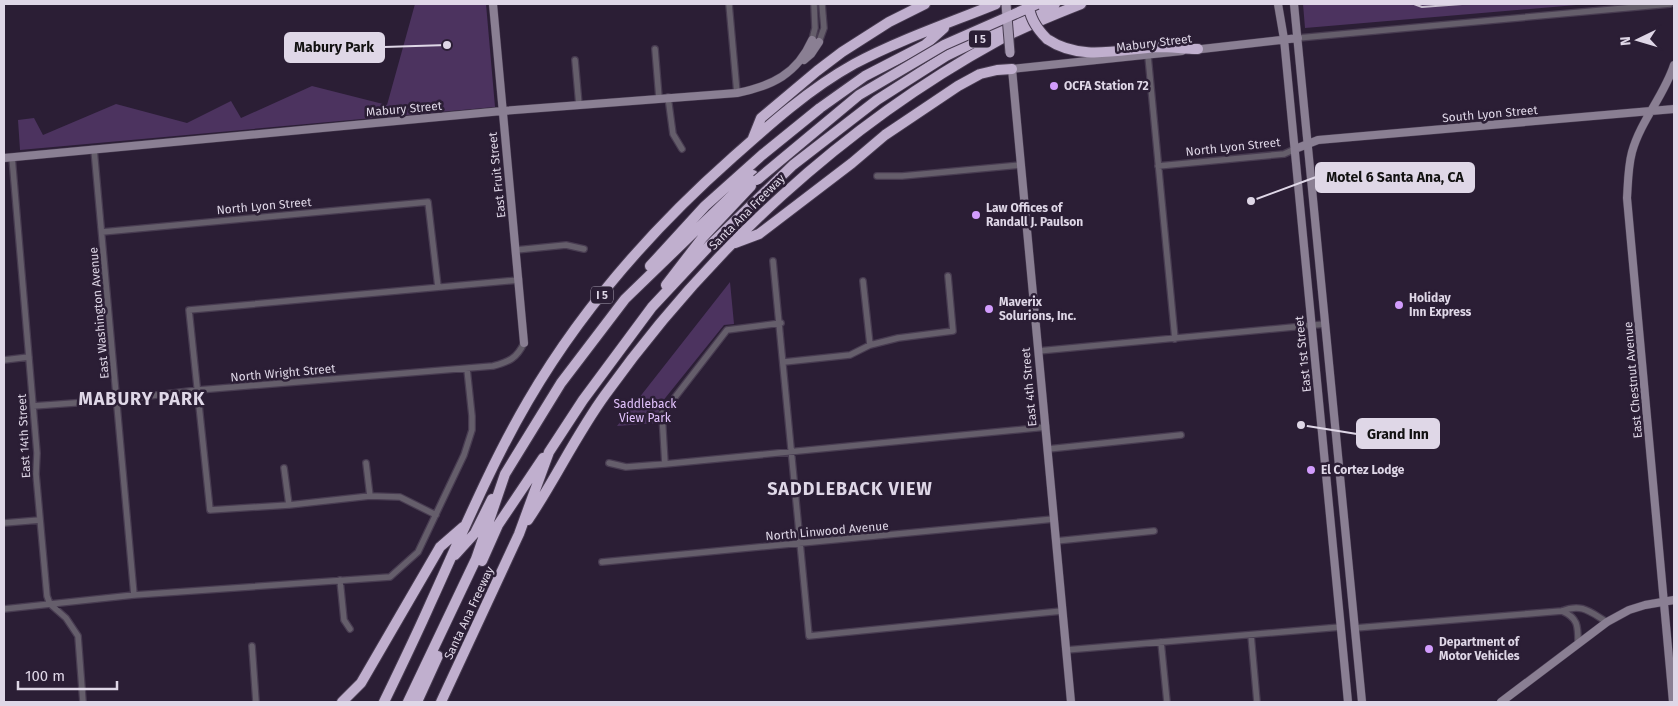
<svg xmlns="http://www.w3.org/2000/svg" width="1678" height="706" viewBox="0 0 1678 706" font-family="'Fira Sans',sans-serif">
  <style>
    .green { fill: #4c335f }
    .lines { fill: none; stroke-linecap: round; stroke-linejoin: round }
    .street-casing { stroke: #483c51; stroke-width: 8 }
    .secondary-casing { stroke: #483c51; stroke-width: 9 }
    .highway-casing { stroke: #483c51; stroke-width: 12 }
    .street { stroke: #655e6b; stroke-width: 5.5 }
    .secondary { stroke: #8a7f93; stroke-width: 8 }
    .highway { stroke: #c0afce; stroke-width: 10 }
    .rail { stroke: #c3bacb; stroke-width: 2 }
    .primary-bridge-casing { stroke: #483c51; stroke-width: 11; stroke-linecap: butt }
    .highway-bridge-casing { stroke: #483c51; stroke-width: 12; stroke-linecap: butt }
    .primary-bridge { stroke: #a699b2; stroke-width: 9 }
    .highway-bridge { stroke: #c0afce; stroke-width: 10 }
    .poi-dot { fill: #d29cfd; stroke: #2b1e35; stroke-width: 2 }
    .labels { text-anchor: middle; stroke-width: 5; stroke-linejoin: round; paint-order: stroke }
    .shield { fill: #2b1e35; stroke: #a9a0b2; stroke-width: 1 }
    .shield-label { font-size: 11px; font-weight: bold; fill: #dfd7e7 }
    .street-label { font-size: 12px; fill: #dfd7e7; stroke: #2b1e35 }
    .poi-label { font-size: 12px; font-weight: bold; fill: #dfd7e7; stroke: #2b1e35; text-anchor: start }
    .park-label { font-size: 12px; fill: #e2c2fd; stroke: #2b1e35 }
    .district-label { font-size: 18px; font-weight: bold; letter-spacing: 1px; fill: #dfd7e7; stroke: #2b1e35 }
    .leader { fill: none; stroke: #dfd7e7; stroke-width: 2 }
    .callout-dot { fill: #dfd7e7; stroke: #2b1e35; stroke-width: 2 }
    .callout { fill: #dfd7e7; stroke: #dfd7e7; stroke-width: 2 }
    .callout-label { font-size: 14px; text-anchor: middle; font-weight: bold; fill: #111 }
  </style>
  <rect width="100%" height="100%" fill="#2b1e35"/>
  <path class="green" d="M415 4H486L495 107 20 150 18 120 34 118 43 135 116 104 187 123 231 101 241 118 312 86 387 105Z
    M1303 4H1588L1305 28Z
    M730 282 734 324 724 325 662 402 659 410 658 423 617 426Z"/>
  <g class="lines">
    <defs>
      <path id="street" d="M729 4 737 93
        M1298 38 1670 4
        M812 40 815 28 814 4
        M819 42 824 28 822 4
        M655 49 659 98
        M1148 56 1175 339
        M575 60 579 105
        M668 97 673 134 682 149
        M94 149 134 595
        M12 157 37 453 36 474 47 596 50 604 66 618 78 636 83 702
        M1158 166 1284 154 1295 149
        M877 176H902L1021 165
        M102 232 428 202 438 287
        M516 250 566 245 584 249
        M773 261 809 636 1062 611
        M863 281 870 345
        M1038 351 1325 324
        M4 360 29 357
        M784 362 850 355 870 345 898 338 953 331 948 276
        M33 406 116 400 198 390 493 366C509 362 517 358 524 343
        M1048 449 1181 435
        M366 463 370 496
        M609 463 626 467 665 464 1046 427
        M665 464 662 414 727 330 781 323
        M284 468 289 505
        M436 515 400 497 370 496 289 505 210 510 189 310 519 280
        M4 523 40 520
        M1056 541 1154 531
        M602 562 1054 519
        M340 580 344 620 350 629
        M4 609 134 595 390 577 418 552 464 455 472 430V416L467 369
        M1562 611C1578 618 1578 626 1578 642
        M1355 628 1562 611C1582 603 1590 612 1607 622
        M1251 635 1257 702
        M1161 642 1167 702
        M252 646 256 702
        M1066 650 1341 627"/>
      <path id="secondary" d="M493 4 524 343
        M1278 4 1284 39 1348 702
        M1294 4 1362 702
        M1193 50 1298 38
        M804 60 811 54 819 42
        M1295 149 1318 140 1674 109
        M4 158 502 111 737 93C772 86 797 74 812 40
        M1071 702 1012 69 1182 51
        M1501 702 1607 622 1629 610 1645 605 1674 600
        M1673 702 1627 198C1628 183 1628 167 1632 152 1641 120 1664 96 1674 65"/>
      <path id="highway" d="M1047 39C1081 62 1120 49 1159 47 1172 47 1185 49 1198 49
        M753 138 761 118 817 71 842 52 889 22 925 4
        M735 243 759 234 852 163 885 135 958 86 980 74 997 70 1012 69
        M650 266 705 206 762 155 820 108 865 76 925 45 944 28
        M666 285 703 237 751 186
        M528 520C555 480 576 435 605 395 709 250 842 126 999 40 1025 26 1053 15 1081 4
        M455 555 475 533 492 499
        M482 561 498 525 543 458
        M342 702 361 683 440 547 463 527
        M384 702C400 669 416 636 431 602 462 534 490 466 528 401 581 310 653 228 732 158 770 124 809 89 854 64 899 40 949 23 996 4
        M408 702 476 559 505 474 561 383 625 299 753 175
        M417 702 438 656
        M441 702 519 534 549 452 583 400 652 307 710 245 793 165 877 100 946 56 999 30 1055 4"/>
    </defs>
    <use href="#street" class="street-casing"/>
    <use href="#secondary" class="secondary-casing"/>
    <use href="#highway" class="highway-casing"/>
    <use href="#street" class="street"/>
    <use href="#secondary" class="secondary"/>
    <use href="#highway" class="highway"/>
    <path class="rail" d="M1414 4 1422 7 1462 4"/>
    <defs>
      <path id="primary-bridge" d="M1006 4 1010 53"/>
      <path id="highway-bridge" d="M1029 4C1029 17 1038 30 1047 39
        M757 180 859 95 944 45 1037 4"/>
    </defs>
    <use href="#primary-bridge" class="primary-bridge-casing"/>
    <use href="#highway-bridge" class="highway-bridge-casing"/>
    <use href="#primary-bridge" class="primary-bridge"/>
    <use href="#highway-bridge" class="highway-bridge"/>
  </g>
  <g class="poi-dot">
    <circle cx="1054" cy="86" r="5"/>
    <circle cx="976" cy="215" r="5"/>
    <circle cx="1399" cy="305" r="5"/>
    <circle cx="989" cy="309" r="5"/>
    <circle cx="1311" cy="470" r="5"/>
    <circle cx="1429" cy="649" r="5"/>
  </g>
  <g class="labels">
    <g class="shield">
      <rect x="969" y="30.5" width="22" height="17" rx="4"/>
      <rect x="591" y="286.5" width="22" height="17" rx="4"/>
    </g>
    <g class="shield-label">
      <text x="980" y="43">I 5</text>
      <text x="602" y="299">I 5</text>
    </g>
    <g class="street-label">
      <text transform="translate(1154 43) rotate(-7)" y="4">Mabury Street</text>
      <text transform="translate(404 109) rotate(-5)" y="4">Mabury Street</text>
      <text transform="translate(1490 114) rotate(-5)" y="4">South Lyon Street</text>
      <text transform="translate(1233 147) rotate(-6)" y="4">North Lyon Street</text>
      <text transform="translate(497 175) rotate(-96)" y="4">East Fruit Street</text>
      <text transform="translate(264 206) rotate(-5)" y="4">North Lyon Street</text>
      <text transform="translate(747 212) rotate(-45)" y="4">Santa Ana Freeway</text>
      <text transform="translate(99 313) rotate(-95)" y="4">East Washington Avenue</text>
      <text transform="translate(1303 354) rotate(-96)" y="4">East 1st Street</text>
      <text transform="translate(283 373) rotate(-5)" y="4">North Wright Street</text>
      <text transform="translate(1633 380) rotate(-95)" y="4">East Chestnut Avenue</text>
      <text transform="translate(1029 387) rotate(-95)" y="4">East 4th Street</text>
      <text transform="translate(24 436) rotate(-93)" y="4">East 14th Street</text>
      <text transform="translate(827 531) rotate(-5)" y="4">North Linwood Avenue</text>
      <text transform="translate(469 613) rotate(-65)" y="4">Santa Ana Freeway</text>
    </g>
    <g class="poi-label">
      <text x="1064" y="90">OCFA Station 72</text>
      <text x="986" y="212">Law Offices of<tspan x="986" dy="14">Randall J. Paulson</tspan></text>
      <text x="1409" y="302">Holiday<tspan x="1409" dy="14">Inn Express</tspan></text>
      <text x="999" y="306">Maverix<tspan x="999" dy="14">Solurions, Inc.</tspan></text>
      <text x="1321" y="474">El Cortez Lodge</text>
      <text x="1439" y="646">Department of<tspan x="1439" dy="14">Motor Vehicles</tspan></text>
    </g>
    <g class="park-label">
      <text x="645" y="408">Saddleback<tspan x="645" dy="14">View Park</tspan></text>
    </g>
    <g class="district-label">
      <text x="142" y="405">MABURY PARK</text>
      <text x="850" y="495">SADDLEBACK VIEW</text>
    </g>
  </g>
  <path class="leader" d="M447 45L384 47M1251 201L1316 177M1301 425L1357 434"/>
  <g class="callout-dot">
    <circle cx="447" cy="45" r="5"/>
    <circle cx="1251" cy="201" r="5"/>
    <circle cx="1301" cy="425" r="5"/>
  </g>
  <g class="callout">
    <rect x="285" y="33" width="99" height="29" rx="5"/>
    <rect x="1316" y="163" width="158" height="29" rx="5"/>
    <rect x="1357" y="419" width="82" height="29" rx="5"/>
  </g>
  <g class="callout-label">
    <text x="334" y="52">Mabury Park</text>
    <text x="1395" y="182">Motel 6 Santa Ana, CA</text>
    <text x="1398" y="439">Grand Inn</text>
  </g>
  <rect width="1678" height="706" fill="none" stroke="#dfd7e7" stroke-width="10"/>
  <g transform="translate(1638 40) rotate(265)" stroke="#2b1e35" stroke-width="4" paint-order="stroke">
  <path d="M0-4L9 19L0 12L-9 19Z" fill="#dfd7e7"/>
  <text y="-8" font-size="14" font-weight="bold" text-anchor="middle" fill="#dfd7e7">N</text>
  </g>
  <path d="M18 681v8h99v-8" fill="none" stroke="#dfd7e7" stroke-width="2.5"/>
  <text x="25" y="681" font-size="15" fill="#dfd7e7" stroke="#2b1e35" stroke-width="4" paint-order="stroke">100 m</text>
</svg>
